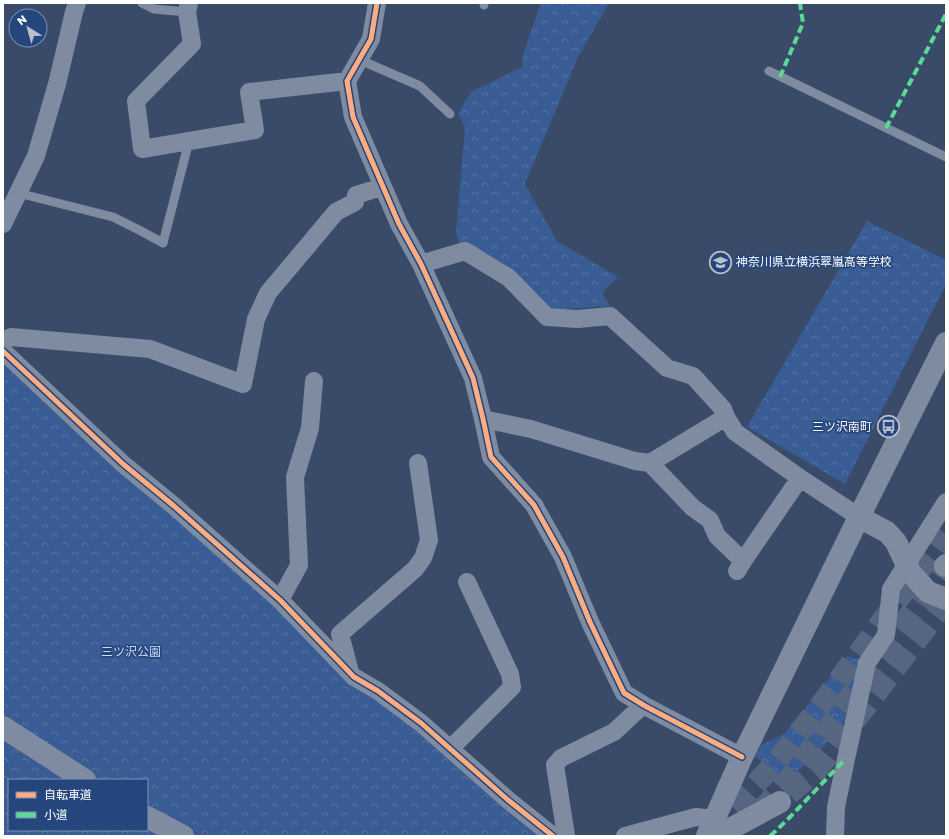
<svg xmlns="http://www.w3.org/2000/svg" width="949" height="839" viewBox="0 0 949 839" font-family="Poppins,'Noto Sans JP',sans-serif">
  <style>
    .forest { fill: url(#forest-crowns); fill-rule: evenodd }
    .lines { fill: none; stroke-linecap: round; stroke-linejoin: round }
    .motorway-tunnel { stroke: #576680; stroke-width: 22; stroke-dasharray: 22 11; stroke-linecap: butt }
    .service { stroke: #7e8ba0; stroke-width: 9 }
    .minor { stroke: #7e8ba0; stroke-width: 18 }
    .tertiary { stroke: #7e8ba0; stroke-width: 22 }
    .motorway { stroke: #7f8ca0; stroke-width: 22 }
    .quiet { stroke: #5adb95; stroke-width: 4; stroke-dasharray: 8 4; stroke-linecap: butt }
    .cycleway-casing { stroke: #25467d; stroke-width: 8 }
    .cycleway { stroke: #ffac80; stroke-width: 5 }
    .labels { text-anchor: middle; stroke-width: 3; stroke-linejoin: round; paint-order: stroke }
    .poi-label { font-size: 12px; fill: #fff; stroke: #25467d; text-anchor: start }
    .park-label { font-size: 12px; fill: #ccdcf4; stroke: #25467d }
  </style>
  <defs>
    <pattern id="forest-crowns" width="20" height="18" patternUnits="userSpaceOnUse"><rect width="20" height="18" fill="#385c93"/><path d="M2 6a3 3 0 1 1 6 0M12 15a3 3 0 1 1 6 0" fill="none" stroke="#5674a3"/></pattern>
  </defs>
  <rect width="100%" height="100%" fill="#394b69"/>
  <path class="forest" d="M541 3H609L578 57 525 184 557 241 618 277 602 293 610 306 548 310 460 248 456 233 465 128 458 113 471 92 522 67 523 55Z
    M867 221 946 260V284L845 484 747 427Z
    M3 352 378 691 553 836H3ZM9 780H147V830H9Z
    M847 656 862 660 849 716 819 752 784 783 755 756 761 745 784 734 804 710Z"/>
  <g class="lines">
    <path class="motorway-tunnel" d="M789 794 816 771 946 602
      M759 813 784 785 820 739 945 566
      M709 830 738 803 776 762 820 706 946 534"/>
    <path class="service" d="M142 3 154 9 187 12
      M484 5V3
      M360 60 420 86 450 114
      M769 71 946 157
      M18 193 113 217 141 231 163 243 189 141"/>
    <path class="minor" d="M189 3 187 12 192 44 136 101 142 149 255 130 249 92 347 81
      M377 3 371 39 347 81 353 117 399 224 421 264 473 378 483 419 491 457 534 505 563 557 590 622 624 693 645 706 742 757
      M3 224 36 156 57 84 74 12 77 3
      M421 264 465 251 509 278 547 317 578 319 610 316 667 368 693 376 723 409 726 417 735 432 800 478 859 517
      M3 341 11 337 150 349 243 384 256 319 268 293 336 212 355 202 356 195 382 187
      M3 351 123 464 174 506 280 600 354 677 378 691 421 723 508 800 553 836
      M483 419 531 429 635 461 650 463 693 508 710 520 717 536 743 561
      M650 463 726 417
      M737 571 743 561 800 478
      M280 600 299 565 295 477 310 428 314 381
      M350 672 340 634 415 569 423 558 429 540 418 463
      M450 749 512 687 510 674 467 582
      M566 836 555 765 561 758 614 732 643 705
      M625 836 696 817 714 819
      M835 836 836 807 846 759 867 663 886 635 891 589 946 502"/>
    <path class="tertiary" d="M859 517 887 532 896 542 910 572 928 592 946 599
      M3 727 85 780
      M147 817 183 836
      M707 836 742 757 859 517 946 343"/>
    <path class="motorway" d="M945 566 946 565
      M717 836 780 802"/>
    <path class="quiet" d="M780 77 803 23 800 3
      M886 128 946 14
      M770 836C797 812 820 784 846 759"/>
    <defs>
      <path id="cycleway" d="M377 3 371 39 347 81 353 117 399 224 421 264 473 378 483 419 491 457 534 505 563 557 590 622 624 693 645 706 742 757
        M3 351 123 464 174 506 280 600 354 677 378 691 421 723 508 800 553 836"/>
    </defs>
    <use href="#cycleway" class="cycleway-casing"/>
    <use href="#cycleway" class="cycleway"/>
  </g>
  <defs>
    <symbol id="school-ring" viewBox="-11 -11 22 22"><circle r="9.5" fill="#25467d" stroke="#bac0ca" stroke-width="1.5"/><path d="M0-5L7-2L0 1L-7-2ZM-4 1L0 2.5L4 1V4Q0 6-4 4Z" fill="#bac0ca"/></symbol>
    <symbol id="bus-ring" viewBox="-11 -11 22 22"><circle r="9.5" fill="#25467d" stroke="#bac0ca" stroke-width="1.5"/><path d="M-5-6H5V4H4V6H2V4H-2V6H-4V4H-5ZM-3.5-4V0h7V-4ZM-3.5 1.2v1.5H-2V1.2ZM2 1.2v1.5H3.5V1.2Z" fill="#bac0ca"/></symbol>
  </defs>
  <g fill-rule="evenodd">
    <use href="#school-ring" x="708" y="250" width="25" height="25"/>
    <use href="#bus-ring" x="876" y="414" width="25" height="25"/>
  </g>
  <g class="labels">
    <g class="poi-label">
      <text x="736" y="266">神奈川県立横浜翠嵐高等学校</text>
      <text x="872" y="431" text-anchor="end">三ツ沢南町</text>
    </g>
    <g class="park-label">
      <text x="131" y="656">三ツ沢公園</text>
    </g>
  </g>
  <rect width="949" height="839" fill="none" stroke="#ffffff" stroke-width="8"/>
  <rect x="8" y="779" width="140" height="52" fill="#25467d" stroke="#7c90b1"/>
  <rect x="16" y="792" width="20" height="6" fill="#ffac80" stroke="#7c90b1"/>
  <text x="44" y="799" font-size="12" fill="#ffffff">自転車道</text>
  <rect x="16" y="812" width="20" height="6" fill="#5adb95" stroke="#7c90b1"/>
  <text x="44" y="819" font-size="12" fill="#ffffff">小道</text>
  <g transform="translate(28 28) rotate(323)"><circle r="19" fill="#25467d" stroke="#7c90b1"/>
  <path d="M0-3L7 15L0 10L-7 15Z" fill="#bac0ca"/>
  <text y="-6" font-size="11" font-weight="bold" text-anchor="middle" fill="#ffffff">N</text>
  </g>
</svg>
